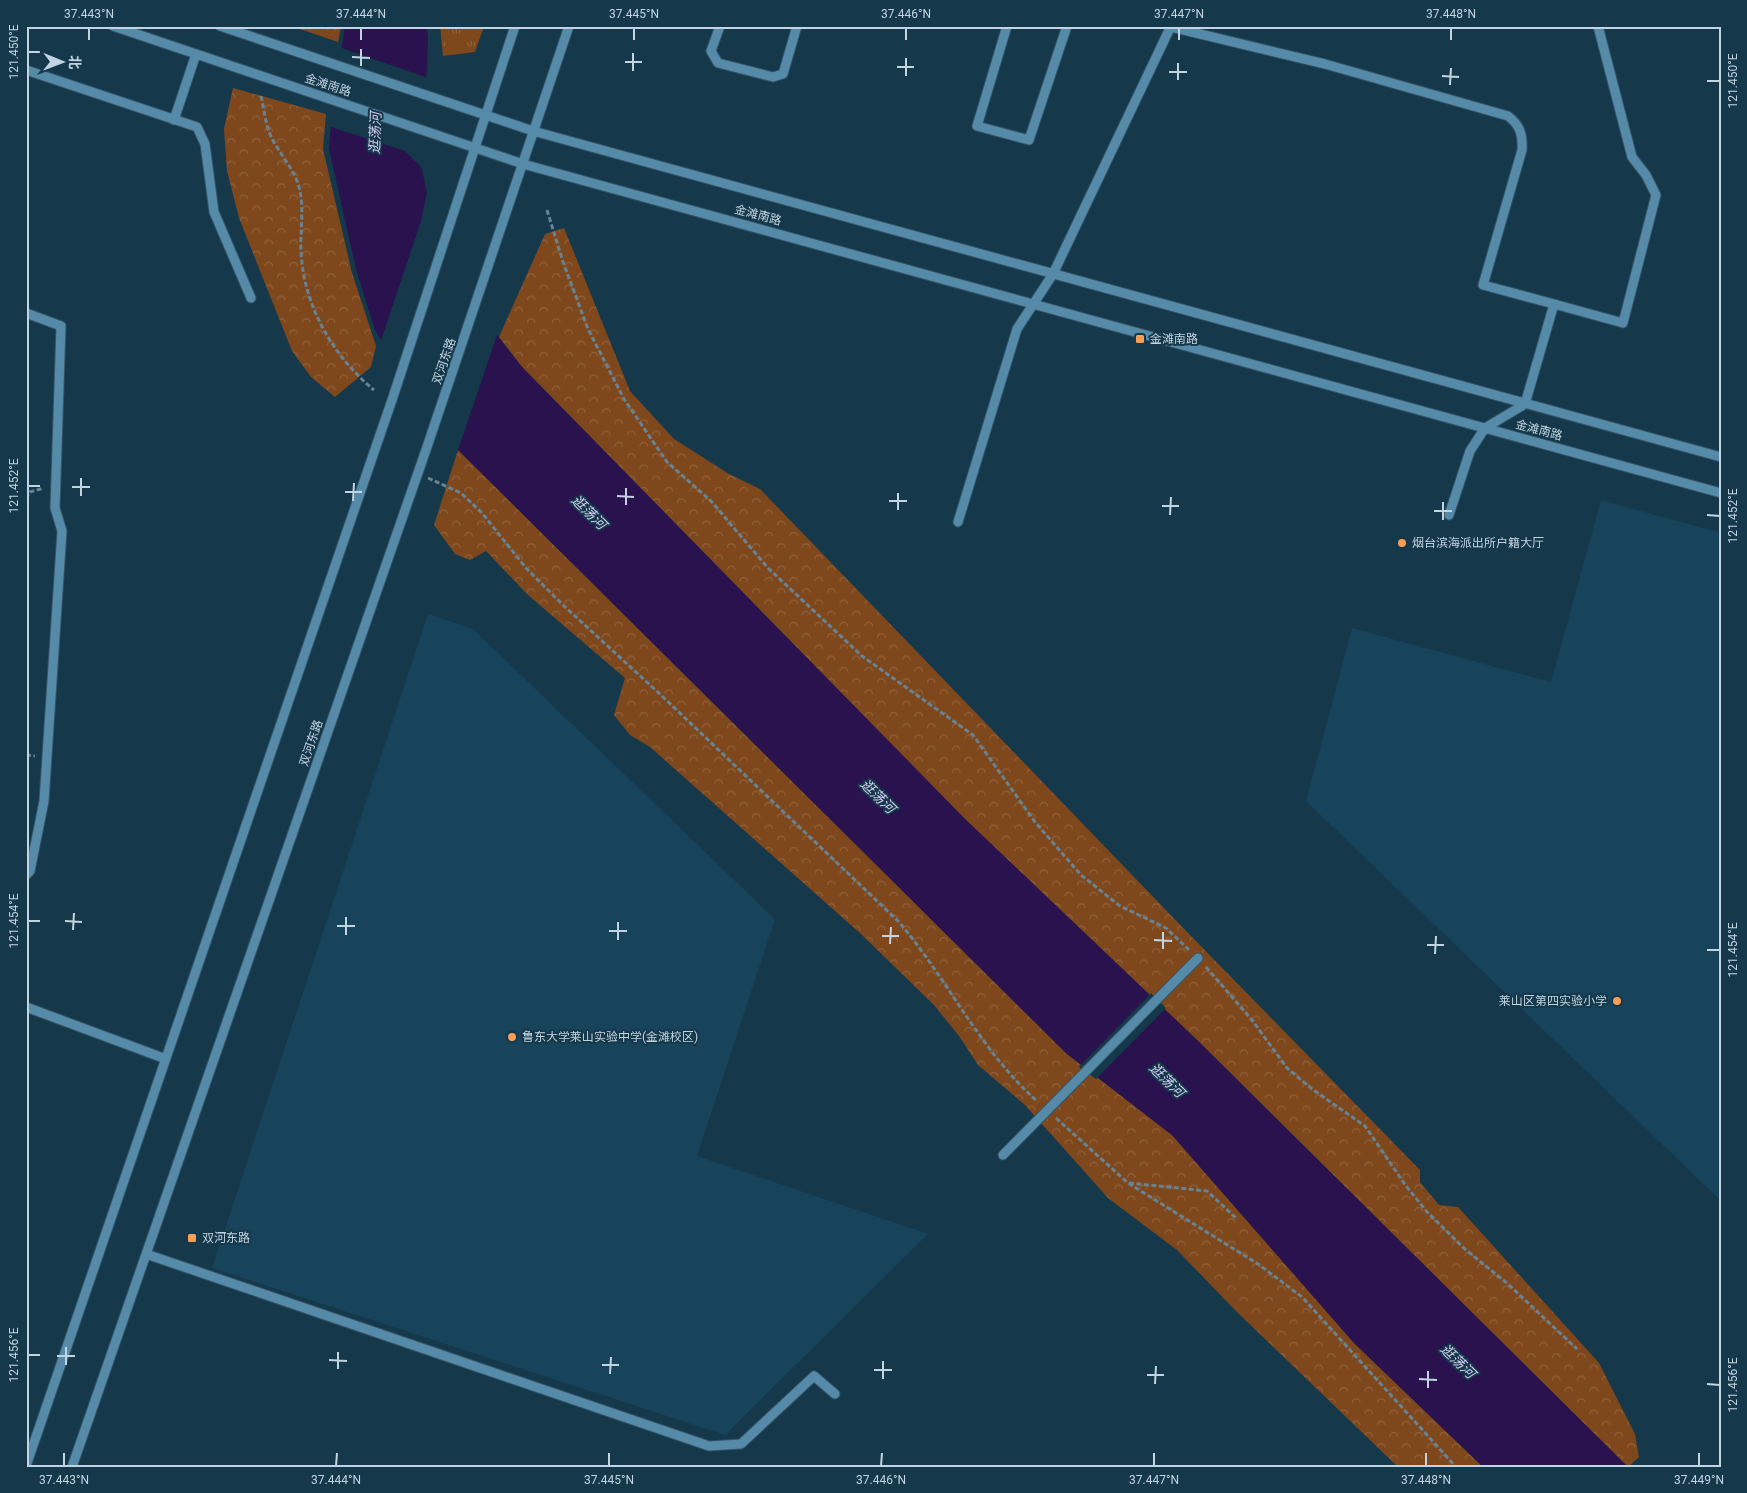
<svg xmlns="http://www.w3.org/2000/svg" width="1747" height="1493" viewBox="0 0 1747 1493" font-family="Roboto,'Noto Sans SC',sans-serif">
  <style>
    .built { fill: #17435b }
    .forest { fill: url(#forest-crowns) }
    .park { fill: url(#park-tufts) }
    .water { fill: #29124d }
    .pier { fill: #15384b }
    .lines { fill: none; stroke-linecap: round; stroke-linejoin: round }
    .minor-casing { stroke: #345466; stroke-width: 11 }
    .path { stroke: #688393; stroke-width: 3; stroke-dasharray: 5 2.5; stroke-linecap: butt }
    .minor { stroke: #568aa9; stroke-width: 9 }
    .ticks { fill: none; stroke: #c2d4e1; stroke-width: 2 }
    .poi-dot { fill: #fc9d54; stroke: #15384b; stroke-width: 2 }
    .labels { text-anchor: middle; stroke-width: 4; stroke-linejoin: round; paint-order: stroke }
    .street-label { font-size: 12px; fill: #c2d4e1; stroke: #15384b }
    .poi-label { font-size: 12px; fill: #c2d4e1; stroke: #15384b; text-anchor: start }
    .water-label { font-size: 14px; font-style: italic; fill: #d5cdf2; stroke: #15384b }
    .neatline { fill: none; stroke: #c2d4e1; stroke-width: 2 }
    .ticks-label { font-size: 12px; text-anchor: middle; fill: #c2d4e1 }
  </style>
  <defs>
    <pattern id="forest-crowns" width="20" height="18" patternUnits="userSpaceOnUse" patternTransform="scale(1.25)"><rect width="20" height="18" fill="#7f481c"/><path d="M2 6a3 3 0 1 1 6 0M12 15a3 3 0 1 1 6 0" fill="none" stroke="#90623d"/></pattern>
    <pattern id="park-tufts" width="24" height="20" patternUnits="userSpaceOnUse" patternTransform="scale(1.25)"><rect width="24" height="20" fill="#7f481c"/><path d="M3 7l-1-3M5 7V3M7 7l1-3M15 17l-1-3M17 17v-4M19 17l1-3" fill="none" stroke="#90623d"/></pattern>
  </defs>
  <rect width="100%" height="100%" fill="#15384b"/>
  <path class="built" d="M1601 500 1721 533V1201L1306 801 1352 628 1551 682Z
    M428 614 473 629 775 919 697 1156 928 1234 725 1435 212 1268Z"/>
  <path class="forest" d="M291 26H341L338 42Z
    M233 88 326 114 323 149 352 273 376 346 371 367 335 397 311 377 292 351 239 218 227 171 224 129Z
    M564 228 630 391 674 439 729 474 760 489 1189 934 1420 1170V1182L1439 1205 1458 1207 1599 1363 1635 1434 1639 1457 1628 1467 1196 1039 964 818 522 367 499 337 545 234Z
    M458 450 1067 1054 1172 1135 1354 1343 1483 1467H1398L1236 1311 1177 1250 1108 1198 1025 1105 978 1065 959 1036 934 1005 861 934 650 747 630 735 614 715 625 678 528 595 486 551 470 560 455 554 434 525Z"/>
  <path class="park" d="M440 26H484L475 52 443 56Z"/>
  <path class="water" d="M345 26H426L428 37 427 70 418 133 419 155 437 243 456 283 522 367 964 818 1196 1039 1628 1467H1483L1354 1343 1172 1135 1067 1054 436 428 375 330 356 269 329 149 332 111Z"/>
  <path class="pier" d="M339 47 428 78 421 133 425 179 423 169 405 151 328 126Z
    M427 192 439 242 459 281 498 332 457 453 434 429 380 343 421 221Z
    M1151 993 1166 1008 1096 1079 1079 1067Z"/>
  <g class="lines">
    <defs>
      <path id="minor" d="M113 26 523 164 1721 493
        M220 26 533 131 1721 457
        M720 26 711 51 718 63 773 77 783 74 797 26
        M1007 26 977 126 1029 140 1067 26
        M1171 27 1325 64 1508 116C1520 125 1523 135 1522 150L1483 285 1554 304 1525 404 1485 428 1470 451 1449 515
        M26 70 197 127 205 144 214 212 251 298
        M174 120 196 54
        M1554 304 1623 323 1656 195 1646 175 1632 157 1598 26
        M26 313 61 326 55 508 62 531 44 801 30 871 26 875
        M958 522 1017 329 1053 274 1171 26
        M26 1007 166 1059
        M1003 1155 1198 958
        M146 1254 709 1446 741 1444 814 1376 835 1394
        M26 1466 393 397 515 26
        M72 1467 427 447 569 26"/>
    </defs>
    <use href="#minor" class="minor-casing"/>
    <path class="path" d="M261 96C264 108 265 122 270 134 278 153 296 170 300 191 304 211 300 232 301 252 304 307 333 356 374 390
      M547 210 563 262 588 329 624 399 667 462 711 501 768 568 862 656 973 735 1035 822 1081 875 1120 906 1166 928 1189 950
      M428 478 461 493 482 513 526 568 563 605 662 696 898 921C948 979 980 1051 1038 1102
      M26 499 30 492 44 488
      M26 755 35 756
      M1206 967 1252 1020 1287 1068 1312 1089 1365 1126 1406 1186 1428 1213 1466 1250 1508 1284 1577 1349
      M1056 1118 1128 1183 1258 1264 1302 1297 1456 1467
      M1129 1183 1207 1191 1236 1218"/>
    <use href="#minor" class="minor"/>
  </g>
  <path class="ticks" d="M89 40V28M361 40V28M634 40V28M906 40V28M1179 40V28M1451 40V28M28 52H40M352 57 370 58M625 62H642M361 66V49M897 67H914M633 71V53M1169 72H1187M906 76V58M1442 76 1459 77M1178 80V63M1707 81H1720M1450 85 1451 68M28 486H40M72 487H90M345 492H362M81 496V478M617 496 634 497M353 501 354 483M889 501H907M626 505V488M1162 506H1179M898 510V493M1434 511H1452M1170 515 1171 497M1707 515 1720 516M1443 520V502M28 921H40M65 921 82 922M337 926H355M73 930 74 913M609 931H627M346 935V917M882 936H899M618 940V922M1154 940 1172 941M890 944 891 927M1427 945H1444M1163 949V932M1707 950H1720M1435 954 1436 936M28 1355H40M57 1356H75M329 1360 347 1361M66 1365V1347M602 1365H619M338 1369V1352M874 1370H892M610 1374 611 1357M1147 1375H1164M883 1379V1361M1419 1379 1437 1380M1155 1384 1156 1366M1707 1384 1720 1385M1428 1388V1371M64 1466V1453M336 1466 337 1453M609 1466V1453M881 1466 882 1453M1154 1466V1453M1426 1466V1453M1699 1466V1453"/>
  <g class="poi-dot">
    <rect x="1135" y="334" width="10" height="10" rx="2.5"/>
    <circle cx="1402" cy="543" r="5"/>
    <circle cx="1617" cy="1001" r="5"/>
    <circle cx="512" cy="1037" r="5"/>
    <rect x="187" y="1233" width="10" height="10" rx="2.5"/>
  </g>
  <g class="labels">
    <g class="street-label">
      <text transform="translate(328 85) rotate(18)" y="4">金滩南路</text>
      <text transform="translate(758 215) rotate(15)" y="4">金滩南路</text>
      <text transform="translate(444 361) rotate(-71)" y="4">双河东路</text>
      <text transform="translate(1539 430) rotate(15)" y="4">金滩南路</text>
      <text transform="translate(311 743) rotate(-71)" y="4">双河东路</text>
    </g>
    <g class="poi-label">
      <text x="1150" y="343">金滩南路</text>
      <text x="1412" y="547">烟台滨海派出所户籍大厅</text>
      <text x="1607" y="1005" text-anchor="end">莱山区第四实验小学</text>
      <text x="522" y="1041">鲁东大学莱山实验中学(金滩校区)</text>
      <text x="202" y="1242">双河东路</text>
    </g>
    <g class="water-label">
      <text transform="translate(375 133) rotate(-88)" y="5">逛荡河</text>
      <text transform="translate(589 512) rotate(44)" y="5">逛荡河</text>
      <text transform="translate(878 796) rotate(44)" y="5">逛荡河</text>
      <text transform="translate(1167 1080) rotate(44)" y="5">逛荡河</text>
      <text transform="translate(1458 1361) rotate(44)" y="5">逛荡河</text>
    </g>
  </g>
  <rect width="1747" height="1493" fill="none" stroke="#15384b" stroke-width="55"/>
  <g transform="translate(62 62) rotate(91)" stroke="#15384b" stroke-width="4" paint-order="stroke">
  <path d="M0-4L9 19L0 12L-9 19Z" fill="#c2d4e1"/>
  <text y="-8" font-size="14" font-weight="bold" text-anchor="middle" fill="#c2d4e1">北</text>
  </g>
  <rect x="28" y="28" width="1692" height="1438" class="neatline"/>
  <g class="ticks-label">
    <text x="89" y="18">37.443°N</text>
    <text x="361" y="18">37.444°N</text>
    <text x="634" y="18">37.445°N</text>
    <text x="906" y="18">37.446°N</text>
    <text x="1179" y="18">37.447°N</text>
    <text x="1451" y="18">37.448°N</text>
    <text transform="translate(14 52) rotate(-90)" y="4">121.450°E</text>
    <text transform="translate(1733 81) rotate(-90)" y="4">121.450°E</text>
    <text transform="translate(14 486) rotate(-90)" y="4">121.452°E</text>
    <text transform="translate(1733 516) rotate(-90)" y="4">121.452°E</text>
    <text transform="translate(14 921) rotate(-90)" y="4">121.454°E</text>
    <text transform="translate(1733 950) rotate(-90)" y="4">121.454°E</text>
    <text transform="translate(14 1355) rotate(-90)" y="4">121.456°E</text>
    <text transform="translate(1733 1385) rotate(-90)" y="4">121.456°E</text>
    <text x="64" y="1484">37.443°N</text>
    <text x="336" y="1484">37.444°N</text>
    <text x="609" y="1484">37.445°N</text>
    <text x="881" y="1484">37.446°N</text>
    <text x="1154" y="1484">37.447°N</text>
    <text x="1426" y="1484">37.448°N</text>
    <text x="1699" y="1484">37.449°N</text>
  </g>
</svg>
